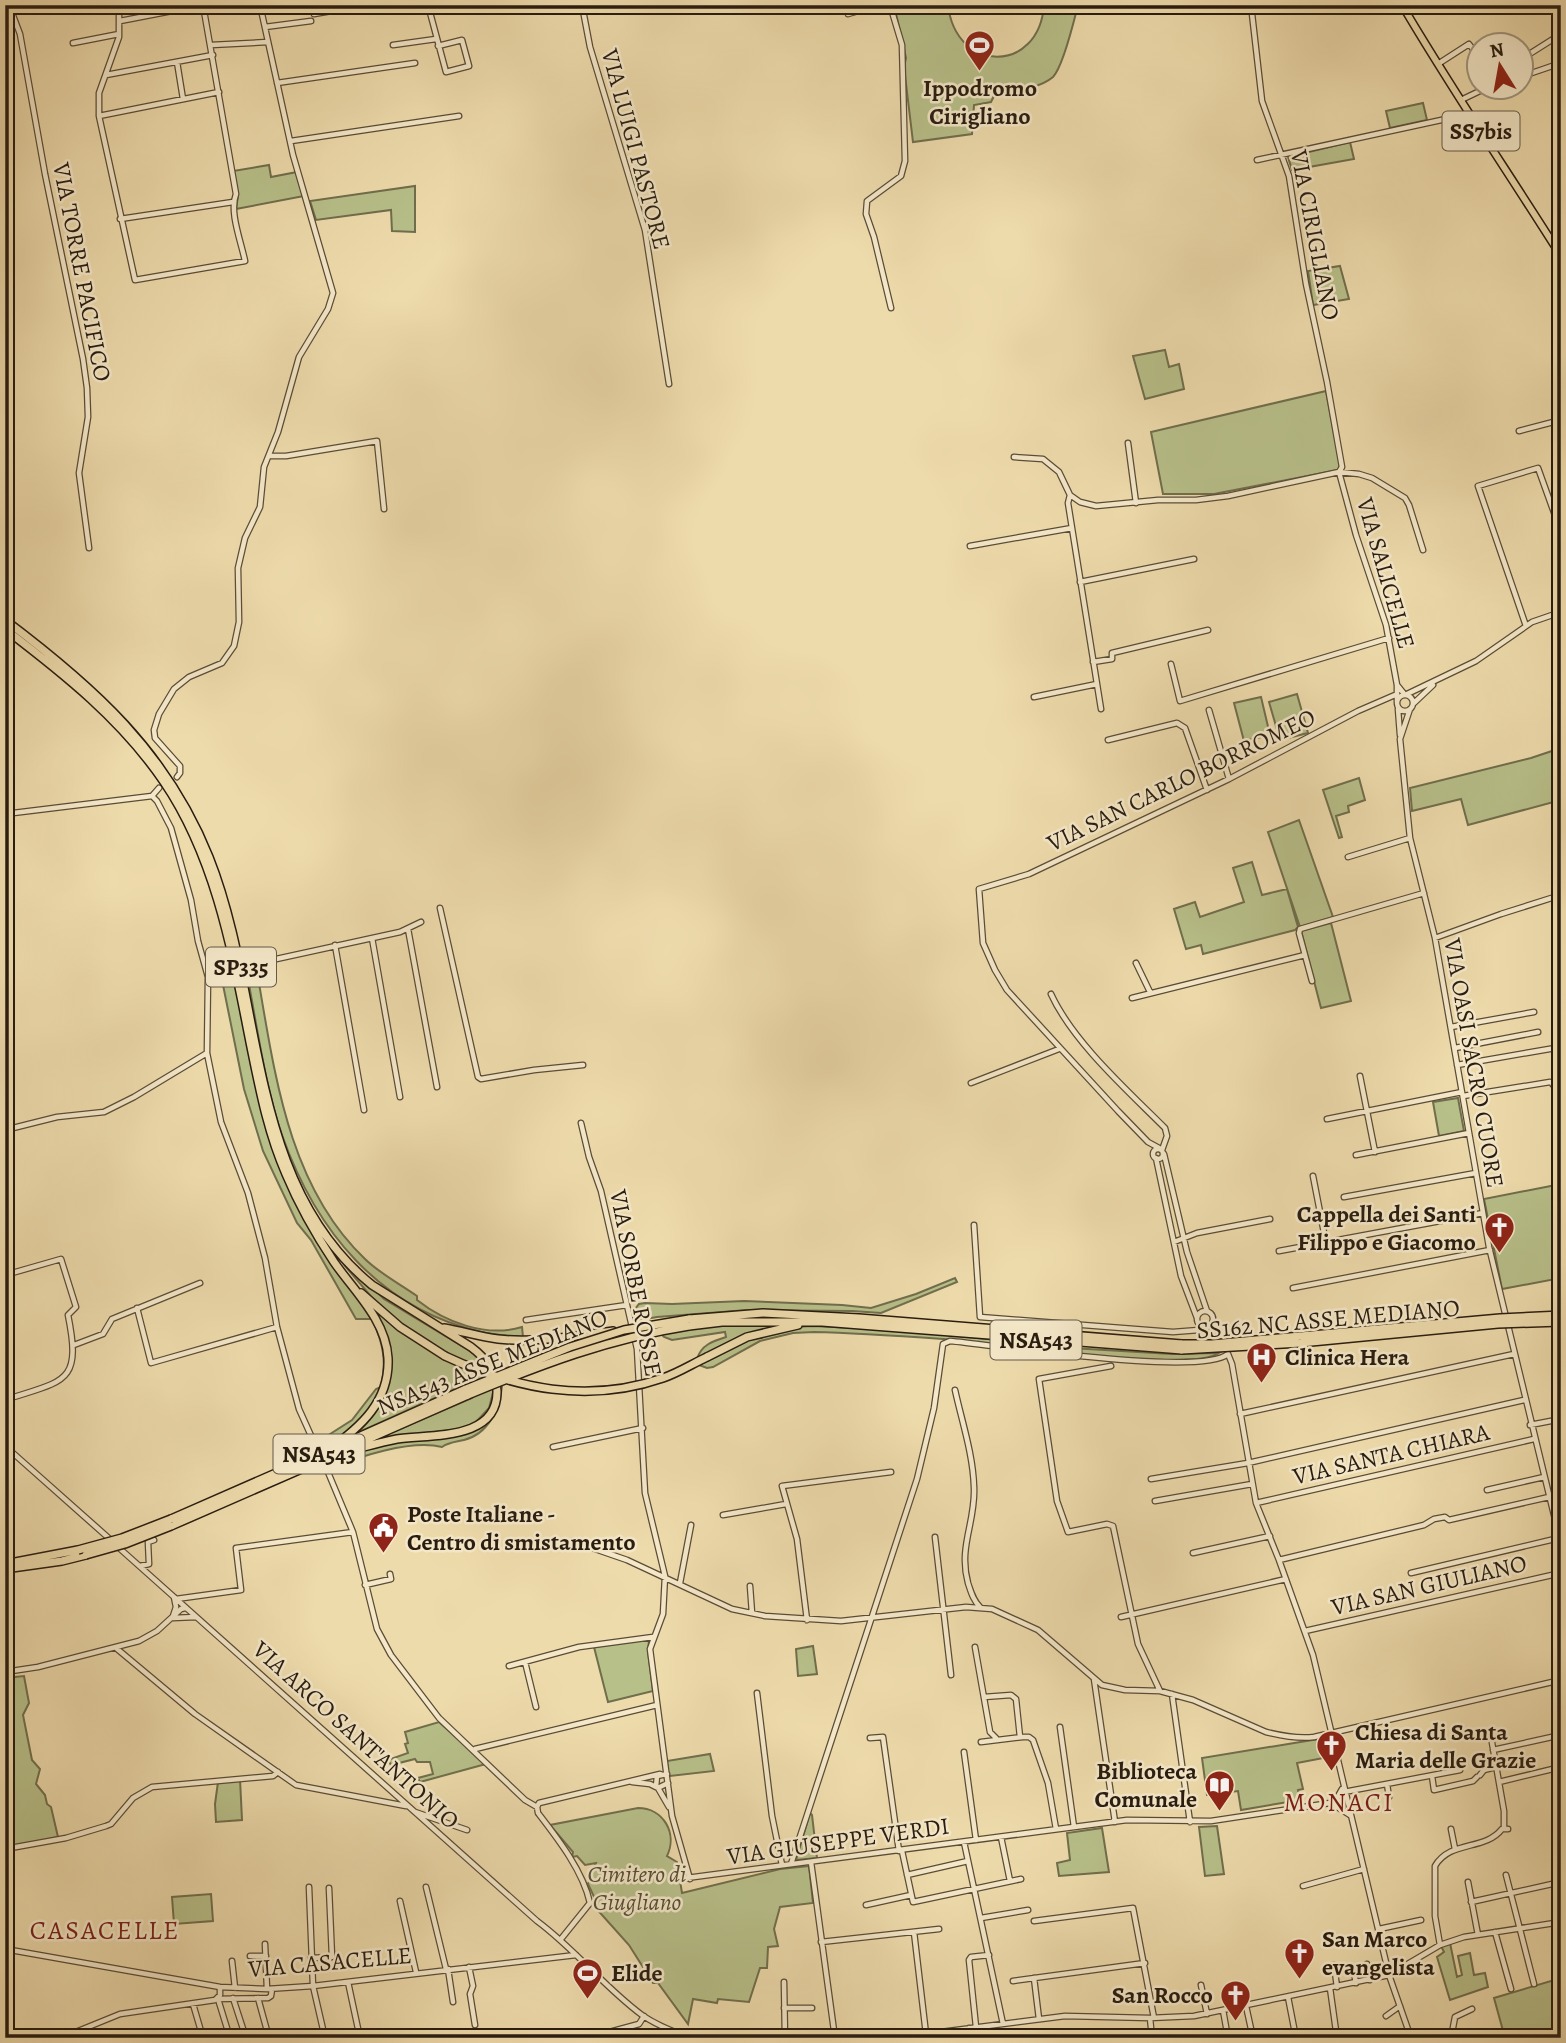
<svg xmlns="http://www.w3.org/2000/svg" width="1566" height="2043" viewBox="0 0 1566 2043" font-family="Alegreya,serif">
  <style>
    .green { fill: #b8c08a; stroke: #706e4d; stroke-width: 2 }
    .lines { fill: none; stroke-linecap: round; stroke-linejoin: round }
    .minor-casing { stroke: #5a4c37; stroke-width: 7 }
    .major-casing { stroke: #281c10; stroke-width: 9 }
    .highway-casing { stroke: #281c10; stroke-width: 10 }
    .minor { stroke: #f4e8c9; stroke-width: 4.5 }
    .major { stroke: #eedbac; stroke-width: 6 }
    .highway { stroke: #eedbac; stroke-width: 7 }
    .highway-bridge-casing { stroke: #281c10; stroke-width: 10; stroke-linecap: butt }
    .highway-bridge { stroke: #eedbac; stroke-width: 7 }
    .labels { text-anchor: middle; stroke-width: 5; stroke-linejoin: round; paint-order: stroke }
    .shield { fill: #f4e8c9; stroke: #655948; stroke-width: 2 }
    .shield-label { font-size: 23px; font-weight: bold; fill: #281c10 }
    .poi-label { font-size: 24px; font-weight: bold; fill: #281c10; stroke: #f4e8c9; text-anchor: start }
    .street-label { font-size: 24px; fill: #281c10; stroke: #f4e8c9 }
    .park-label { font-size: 24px; font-style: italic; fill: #534d35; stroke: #f4e8c9 }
    .neighbourhood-label { font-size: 26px; letter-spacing: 2px; fill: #7a1f14; stroke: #f4e8c9 }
  </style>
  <rect width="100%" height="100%" fill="#eedbac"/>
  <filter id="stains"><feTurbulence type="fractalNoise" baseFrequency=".00286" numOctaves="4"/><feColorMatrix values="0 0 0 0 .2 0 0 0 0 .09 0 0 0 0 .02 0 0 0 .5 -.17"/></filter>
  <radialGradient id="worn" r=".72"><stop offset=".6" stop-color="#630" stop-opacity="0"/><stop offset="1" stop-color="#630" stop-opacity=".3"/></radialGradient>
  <path class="green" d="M894 5H948C956 74 1039 74 1044 5H1078C1074 21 1063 67 1053 77 1039 89 1013 91 995 94L991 102 974 105 972 134 913 142 904 67 906 58Z
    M1423 103 1427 120 1390 128 1386 111Z
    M1350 142 1354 159 1292 170 1288 157Z
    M269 165 271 177 297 172 304 196 236 209 238 196 233 171Z
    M415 186V232L392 231 391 210 316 220 310 201Z
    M1340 266 1349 299 1313 305 1308 271Z
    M1165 350 1169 367 1179 364 1184 389 1145 399 1133 356Z
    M1326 391 1340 465 1338 470 1214 494H1163L1151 432Z
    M1297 694 1308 733 1280 740 1269 702Z
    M1261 697 1270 735 1244 741 1234 703Z
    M1561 748V800L1468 825 1461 799 1412 811 1410 788 1531 758Z
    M1359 778 1365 800 1348 806 1349 812 1336 816 1342 837 1339 838 1323 790Z
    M1299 820 1333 917 1300 927 1268 832Z
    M1252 862 1262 895 1287 889 1298 927 1295 930 1203 954 1201 945 1186 949 1174 909 1195 902 1200 917 1244 902 1233 868Z
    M1331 923 1351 1001 1321 1008 1301 931Z
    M256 966C274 1067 286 1184 365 1259 379 1273 400 1284 417 1296V1300C445 1322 486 1338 522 1327L523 1337C509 1336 494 1335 481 1332 379 1308 316 1231 282 1135 264 1082 257 1024 246 969Z
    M233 973 300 1208 370 1316 381 1308 345 1266 323 1235 346 1263 384 1299 480 1357 486 1365 494 1389 489 1408 476 1422 467 1427 451 1430 376 1439 472 1398 466 1384 357 1433C371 1420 382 1406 387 1389L382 1387C369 1416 348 1435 319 1448L316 1443 352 1420 376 1389 381 1387C387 1362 383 1342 372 1319H356L311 1240 297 1223 263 1151 244 1089 221 975Z
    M1458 1098 1464 1131 1439 1136 1433 1102Z
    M1561 1184V1278L1502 1289 1484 1199Z
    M955 1278 957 1282 881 1313 852 1311 748 1310 657 1317 634 1321 632 1313 639 1304 645 1303 672 1304 744 1301 842 1305 871 1308 916 1294Z
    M786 1323 749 1334 697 1359C701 1345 713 1341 726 1337L725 1332 672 1340 664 1337 661 1334 708 1325Z
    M812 1326 902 1330 1071 1348 1172 1354 1219 1353C1188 1374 991 1343 943 1339 900 1336 857 1333 814 1332L793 1333 760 1341 713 1367 707 1368 699 1365 750 1338 795 1327Z
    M502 1386C500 1409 488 1434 464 1440 456 1442 449 1442 442 1447 411 1439 358 1457 328 1469L326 1464 358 1451 390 1442 466 1434 488 1418 499 1387Z
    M644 1640H649L648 1651 653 1691 608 1702 594 1647Z
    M813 1646 817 1674 798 1676 796 1649Z
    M24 1676 29 1703 23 1715 32 1760 40 1769 36 1784 45 1795 47 1804 51 1807 58 1837 5 1848V1678Z
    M439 1722 486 1764 420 1782 418 1778 433 1774 430 1762H417L415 1759 391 1765 388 1760 408 1753 405 1744 408 1743 405 1732Z
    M1331 1737 1334 1756 1297 1763 1303 1789 1298 1790 1300 1800 1241 1810 1238 1791 1207 1795 1202 1758Z
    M710 1754 714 1771 670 1776 668 1774 667 1761Z
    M240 1779 242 1820 216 1822 215 1804 218 1782Z
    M638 1808C663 1808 678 1833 667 1856L677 1862 682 1893 780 1869 809 1866 813 1903 780 1907 774 1929 778 1946 768 1947 767 1968H760L749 2002 718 1999 717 2003 693 1999 688 2024 658 1983H653L629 1945 594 1906 597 1903 588 1884 596 1863 585 1865 577 1856 572 1857 573 1852 550 1825Z
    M810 1813 812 1815 817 1858 796 1860Z
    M1217 1826 1224 1874 1205 1876 1199 1827Z
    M1102 1828 1109 1872 1059 1876 1057 1863 1070 1860 1067 1833Z
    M211 1894 213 1921 174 1924 172 1897Z
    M1450 1943 1457 1977 1462 1975 1458 1956 1470 1953 1474 1975 1485 1973 1488 1987 1450 2000 1437 1957 1444 1952 1441 1946Z
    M1561 1978V2010L1557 2011 1561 2035 1557 2038H1505L1494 1998Z"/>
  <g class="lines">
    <defs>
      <path id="minor" d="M9 5 20 34 45 174 83 359 87 388 88 417 79 473 89 548
        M119 5V37L99 93V116L135 280 245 261C241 241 229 212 236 194L203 5 120 21
        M428 5 446 72 469 66 462 40 438 46
        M582 5 590 47 645 230 669 384
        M890 5 902 45 905 161 901 176 867 201 866 214 874 237 891 308
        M1251 5 1262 101 1289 176 1306 284 1327 382 1342 467 1339 472 1356 535 1386 625 1397 685V702
        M314 14 366 5
        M848 14 879 5
        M265 27 311 21
        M73 43 119 34
        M211 45 268 42
        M393 45 436 39
        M1520 60 1561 34
        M177 62 183 99
        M1438 64 1469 44 1478 56
        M106 75 213 55
        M1520 77 1561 63
        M277 83 415 63
        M1461 100 1486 88
        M99 116 219 92
        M291 141 459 116
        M1257 160 1469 114
        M120 219 233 202
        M1519 431 1561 420
        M1128 443 1136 503
        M270 456H286L377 441 384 509
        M1014 457 1043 459 1059 472 1070 495 1068 503 1072 528 1101 709
        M1070 495 1080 502 1096 506 1158 500H1196L1228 496 1339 472 1359 474 1372 478 1405 498 1409 505 1423 550
        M970 546 1072 528
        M1080 582 1194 559
        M1526 626 1478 486 1538 468 1561 532
        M1093 662 1112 659V653L1208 630
        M1171 664 1180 701 1389 638
        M1397 685 1405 695 1476 661 1532 622 1561 612
        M1397 703a8 8 0 1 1 16 0a8 8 0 1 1-16 0Z
        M1034 697 1097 684
        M1414 703 1433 685
        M1398 709 1400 735
        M1410 709 1400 739 1410 838 1435 938 1489 1247 1561 1544
        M1209 710 1229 779
        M1108 740 1177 723 1185 728 1207 790
        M177 777 180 773V766L155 738 154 730 159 714 174 689 189 677 222 663 234 646 239 622 238 568 245 538 260 507 264 467 278 432 299 357 328 309 333 293 293 155 260 5 205 10
        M152 796 157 801 171 828 191 900 198 941 208 977 207 1053 221 1122 248 1193 265 1258 277 1327 299 1409 317 1449
        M152 796 159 788
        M5 814 152 796
        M1348 857 1410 838
        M440 908 478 1077 481 1079 534 1070 583 1065
        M408 929 437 1087
        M372 938 400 1097
        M1435 938 1501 914 1561 895
        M335 945 364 1110
        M1136 963 1150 992
        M249 965 400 932 421 922
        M208 977 227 971
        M1312 981 1299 933 1300 929 1424 893
        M1051 994C1073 1042 1127 1090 1165 1128L1167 1136 1162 1150
        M1132 998 1305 955
        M1451 1027 1534 1012
        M1455 1048 1538 1032
        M1457 1065 1561 1047
        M1360 1076 1375 1152
        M971 1083 1059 1049
        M1553 1085 1561 1070
        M1463 1096 1550 1082 1561 1088
        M1327 1119 1462 1092
        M581 1123 589 1157 601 1191 637 1349 645 1493 665 1576 663 1614 650 1649 672 1816
        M5 1130 57 1117 104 1112 134 1097 207 1053
        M1159 1148 1148 1142 1118 1111 1007 990 995 970 983 943 979 889 1029 874 1229 779 1358 711 1395 695
        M1153 1154a5 5 0 1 1 10 0a5 5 0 1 1-10 0Z
        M1164 1154 1187 1252 1207 1311
        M1356 1155 1469 1133
        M1156 1158 1181 1276 1197 1318
        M1313 1176 1326 1243
        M1344 1197 1476 1173
        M974 1225 980 1317 1173 1332 1199 1330 1204 1327
        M1174 1242 1197 1233 1270 1219
        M1279 1251 1483 1213
        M5 1275 61 1259 76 1307 68 1315C82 1384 65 1380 5 1400
        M1293 1288 1490 1250
        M137 1308 151 1363 277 1327
        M1197 1319a8 8 0 1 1 16 0a8 8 0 1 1-16 0Z
        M526 1320 627 1305
        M1213 1322 1223 1343
        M74 1345 103 1334 112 1319 200 1283
        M1228 1354 1232 1364 1256 1503 1279 1560 1313 1655 1389 1975 1411 2038
        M1111 1366 1039 1379 1057 1501 1068 1532 1107 1524 1113 1526 1138 1644 1160 1691
        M955 1390C962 1422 973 1454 974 1487 976 1521 958 1547 968 1583 971 1592 973 1600 980 1607
        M1240 1414 1514 1354
        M1530 1425 1561 1419
        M5 1446 112 1541
        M553 1447 643 1428
        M325 1465 353 1532
        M1151 1479 1248 1463 1524 1400
        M1487 1490 1544 1477
        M1155 1501 1252 1484
        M1256 1503 1534 1439
        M723 1515 786 1504
        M935 1537 951 1675
        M572 1541 627 1560 732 1609 765 1616 841 1621 966 1607 992 1609 1038 1630 1102 1685 1125 1690 1160 1691 1193 1700 1266 1732C1282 1736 1298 1739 1314 1737L1561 1680
        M118 1547 537 1921C575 1949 604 1987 642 2015 656 2025 674 2032 691 2038
        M1193 1553 1270 1536
        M1279 1560 1424 1525 1434 1519 1445 1517 1449 1520 1549 1497
        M140 1566 149 1564 148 1542 154 1540
        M1411 1573 1559 1538
        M680 1583 691 1525
        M365 1585 391 1579 390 1574
        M750 1586 752 1613
        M176 1599 241 1590 236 1548 353 1532 377 1629 391 1655 439 1718 525 1800 537 1807
        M173 1616 176 1607 174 1597
        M1121 1617 1286 1579
        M173 1618 196 1617
        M807 1620 797 1539 782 1486 891 1472
        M1305 1631 1561 1573
        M975 1647 990 1732 996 1738
        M116 1648 195 1714 296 1785 406 1806
        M525 1662 536 1707
        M509 1666 579 1647 653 1637
        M5 1672 38 1667 139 1641 157 1631 181 1609 185 1608
        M1094 1679 1115 1822
        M757 1693 772 1816 782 1865
        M1172 1694 1190 1822
        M984 1697 1011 1695 1016 1699 1020 1737
        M1060 1727 1074 1827
        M1491 1737 1504 1811V1828
        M870 1738 883 1737 899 1851
        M981 1742 1023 1737H1029L1033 1740 1048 1783 1056 1829
        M475 1749 657 1705
        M1493 1750 1561 1735
        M964 1752 976 1840
        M1480 1775 1484 1770 1496 1767
        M1432 1776 1434 1790 1473 1781 1477 1777
        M632 1782 650 1784 658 1788 668 1783
        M1499 1782 1561 1767
        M1387 1784 1389 1797
        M656 1787 657 1776 667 1774
        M658 1788 669 1807
        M1344 1792 1460 1770
        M1331 1803 1350 1815
        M415 1812 467 1830
        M672 1816 690 1879
        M1451 1829 1455 1849
        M1001 1837 1010 1881
        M964 1842 1003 2024
        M5 1849 66 1838 106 1826 111 1824 133 1798 152 1787 273 1776 278 1772
        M902 1851 913 1902 1021 1879
        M811 1862 835 2038
        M791 1864 917 1479 934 1408 943 1344 950 1341C996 1345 1200 1377 1228 1354
        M907 1875 968 1861
        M1506 1875 1534 1984
        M679 1879 1127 1820 1211 1821 1330 1803 1337 1798 1342 1789
        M1468 1882 1478 1935
        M1303 1886 1364 1869
        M309 1887 313 1986 325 2038
        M426 1887 446 1969
        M400 1901 416 1972
        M1471 1902 1561 1882
        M866 1905 911 1895
        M981 1918 1028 1910
        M1034 1921 1133 1908 1154 2018
        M1379 1929 1421 1920
        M914 1932 926 2034
        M1495 1932 1511 1989
        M561 1939 590 1903C583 1871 558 1839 538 1813L537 1807 539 1803 660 1774
        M821 1942 939 1929
        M265 1944 267 1989
        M1440 1945 1435 1916V1866C1450 1840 1485 1851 1502 1829H1508
        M5 1949 220 1987 267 1989 313 1986 576 1955
        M250 1956H266
        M311 1958 332 1957 329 1888
        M232 1961 235 1988
        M1367 1964 1370 1980
        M1334 1965 1337 1987
        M469 1967 473 1986 470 1994 475 2025
        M1353 1968 1356 1983
        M448 1969 453 2002
        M1034 1978 1039 2019
        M1013 1981 1145 1963
        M348 1982 360 2038
        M784 1982 785 2038
        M1201 1985 1207 2014
        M1330 1988 1337 2038
        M1288 1997 1296 2038
        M233 1998 246 2038
        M258 1998 269 2038
        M217 1999 268 1998 271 1996 272 1989
        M218 1999 230 2038
        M193 2004 203 2038
        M1246 2006 1253 2038
        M784 2008H812
        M1223 2010 1228 2038
        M1386 2016 1400 2006
        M1150 2018 1152 2038
        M976 2027 969 1960 971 1957 989 1955
        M969 2028 971 2038
        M61 2038 120 2014 215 2000 220 1995V1987
        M587 2038 639 2024 644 2016
        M869 2038 902 2037 1065 2016 1150 2018 1194 2016 1389 1975 1440 1945 1464 1937 1561 1922
        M1436 2038H1438
        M1451 2038 1455 2017 1472 2009"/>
      <path id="major" d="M1402 5C1452 90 1508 172 1561 256"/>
      <path id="highway" d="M5 620C94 687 167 752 209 857 265 997 245 1182 372 1285L471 1347C486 1358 496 1372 497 1391 498 1441 430 1434 397 1439 376 1443 355 1450 334 1454
        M5 629C64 674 122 720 164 782 217 860 233 957 251 1047 260 1091 268 1133 286 1174 299 1205 316 1235 334 1262 354 1291 386 1320 388 1358 390 1401 361 1427 328 1450
        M361 1293 400 1327 445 1356
        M689 1319 763 1313 859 1318 1182 1344
        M689 1326 722 1322H822L1182 1350
        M444 1328C462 1331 480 1337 498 1339 536 1343 575 1336 613 1331
        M707 1357 747 1337 798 1325
        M345 1443 466 1389
        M350 1447 468 1395
        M171 1519 331 1449
        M171 1526 336 1454
        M5 1564 78 1550
        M5 1569 62 1561 86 1555"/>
    </defs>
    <use href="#minor" class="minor-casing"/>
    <use href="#major" class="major-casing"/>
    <use href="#highway" class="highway-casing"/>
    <use href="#minor" class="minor"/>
    <use href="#major" class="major"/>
    <use href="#highway" class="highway"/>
    <defs>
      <path id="highway-bridge" d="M1182 1344H1212L1500 1318 1561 1315
        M1182 1350 1301 1343 1498 1324 1561 1322
        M445 1356C515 1389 588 1404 663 1378 678 1373 692 1364 707 1357
        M466 1389 570 1347 624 1330 689 1319
        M468 1395C540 1365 611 1338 689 1326
        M78 1550 122 1538 171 1519
        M86 1555 125 1544 171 1526"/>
    </defs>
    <use href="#highway-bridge" class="highway-bridge-casing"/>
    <use href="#highway-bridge" class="highway-bridge"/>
  </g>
  <defs>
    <symbol id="stadium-pin" viewBox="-11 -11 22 30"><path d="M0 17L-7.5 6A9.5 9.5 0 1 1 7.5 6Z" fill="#8f2418" stroke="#f4e8c9"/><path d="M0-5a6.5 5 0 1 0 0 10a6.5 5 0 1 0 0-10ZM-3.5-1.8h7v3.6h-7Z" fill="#fff"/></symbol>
    <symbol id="church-pin" viewBox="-11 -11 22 30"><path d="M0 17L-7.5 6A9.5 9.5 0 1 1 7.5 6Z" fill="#8f2418" stroke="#f4e8c9"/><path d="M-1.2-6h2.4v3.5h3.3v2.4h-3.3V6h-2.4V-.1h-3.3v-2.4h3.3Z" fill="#fff"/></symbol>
    <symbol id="hospital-pin" viewBox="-11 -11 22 30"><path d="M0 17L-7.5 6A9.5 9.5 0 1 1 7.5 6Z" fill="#8f2418" stroke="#f4e8c9"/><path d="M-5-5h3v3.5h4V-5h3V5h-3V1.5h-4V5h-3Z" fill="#fff"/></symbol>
    <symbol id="civic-pin" viewBox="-11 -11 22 30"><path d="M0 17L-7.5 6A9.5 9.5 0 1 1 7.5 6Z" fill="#8f2418" stroke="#f4e8c9"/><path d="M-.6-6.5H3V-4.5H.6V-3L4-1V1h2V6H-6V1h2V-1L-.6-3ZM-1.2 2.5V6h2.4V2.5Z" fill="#fff"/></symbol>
    <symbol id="library-pin" viewBox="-11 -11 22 30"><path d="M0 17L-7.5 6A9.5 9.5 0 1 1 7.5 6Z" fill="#8f2418" stroke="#f4e8c9"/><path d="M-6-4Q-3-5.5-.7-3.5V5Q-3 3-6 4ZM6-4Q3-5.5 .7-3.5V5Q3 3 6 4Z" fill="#fff"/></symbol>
  </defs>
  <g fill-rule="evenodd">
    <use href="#stadium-pin" x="962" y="28" width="35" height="47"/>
    <use href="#church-pin" x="1482" y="1210" width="35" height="47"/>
    <use href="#hospital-pin" x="1244" y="1340" width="35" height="47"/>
    <use href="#civic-pin" x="366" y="1510" width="35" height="47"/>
    <use href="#church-pin" x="1314" y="1728" width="35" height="47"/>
    <use href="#library-pin" x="1202" y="1768" width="35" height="47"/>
    <use href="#church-pin" x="1282" y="1936" width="35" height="47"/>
    <use href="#stadium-pin" x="570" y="1956" width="35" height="47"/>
    <use href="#church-pin" x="1218" y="1978" width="35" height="47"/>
  </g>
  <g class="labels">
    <g class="shield">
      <rect x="1442.5" y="111.5" width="77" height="39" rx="5"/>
      <rect x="206" y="947.5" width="70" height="39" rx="5"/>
      <rect x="990.5" y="1320.5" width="91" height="39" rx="5"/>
      <rect x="273.5" y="1434.5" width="91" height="39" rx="5"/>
    </g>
    <g class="shield-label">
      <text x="1481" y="139">SS7bis</text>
      <text x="241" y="975">SP335</text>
      <text x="1036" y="1348">NSA543</text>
      <text x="319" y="1462">NSA543</text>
    </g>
    <g class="poi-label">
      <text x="980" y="96" text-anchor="middle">Ippodromo<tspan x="980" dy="28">Cirigliano</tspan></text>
      <text x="1476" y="1222" text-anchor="end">Cappella dei Santi<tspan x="1476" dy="28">Filippo e Giacomo</tspan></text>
      <text x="1285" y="1365">Clinica Hera</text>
      <text x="407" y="1522">Poste Italiane -<tspan x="407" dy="28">Centro di smistamento</tspan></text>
      <text x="1355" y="1740">Chiesa di Santa<tspan x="1355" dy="28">Maria delle Grazie</tspan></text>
      <text x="1197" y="1779" text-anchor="end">Biblioteca<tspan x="1197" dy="28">Comunale</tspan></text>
      <text x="1322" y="1947">San Marco<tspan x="1322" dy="28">evangelista</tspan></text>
      <text x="611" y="1981">Elide</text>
      <text x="1213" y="2003" text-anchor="end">San Rocco</text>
    </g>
    <g class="street-label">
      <text transform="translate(636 149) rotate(75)" y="8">VIA LUIGI PASTORE</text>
      <text transform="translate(1315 235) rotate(79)" y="8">VIA CIRIGLIANO</text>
      <text transform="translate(82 272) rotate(79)" y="8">VIA TORRE PACIFICO</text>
      <text transform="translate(1386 573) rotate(74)" y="8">VIA SALICELLE</text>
      <text transform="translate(1181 780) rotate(-26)" y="8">VIA SAN CARLO BORROMEO</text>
      <text transform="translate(1474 1063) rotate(80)" y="8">VIA OASI SACRO CUORE</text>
      <text transform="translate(636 1283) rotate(79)" y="8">VIA SORBE ROSSE</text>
      <text transform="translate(1328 1319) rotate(-5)" y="8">SS162 NC ASSE MEDIANO</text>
      <text transform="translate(492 1362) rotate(-22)" y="8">NSA543 ASSE MEDIANO</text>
      <text transform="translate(1391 1454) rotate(-13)" y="8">VIA SANTA CHIARA</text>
      <text transform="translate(1429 1585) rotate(-13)" y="8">VIA SAN GIULIANO</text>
      <text transform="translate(356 1735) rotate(42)" y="8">VIA ARCO SANT'ANTONIO</text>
      <text transform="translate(838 1841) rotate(-8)" y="8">VIA GIUSEPPE VERDI</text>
      <text transform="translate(330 1962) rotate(-5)" y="8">VIA CASACELLE</text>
    </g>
    <g class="park-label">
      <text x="637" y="1882">Cimitero di<tspan x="637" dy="28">Giugliano</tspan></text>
    </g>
    <g class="neighbourhood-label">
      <text x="1339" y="1811">MONACI</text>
      <text x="105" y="1939">CASACELLE</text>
    </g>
  </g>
  <rect width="1566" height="2043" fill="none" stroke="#eedbac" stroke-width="28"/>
  <rect x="7" y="7" width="1552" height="2029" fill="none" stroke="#281c10" stroke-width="3.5"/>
  <rect x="14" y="14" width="1538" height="2015" fill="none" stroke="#281c10" stroke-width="2"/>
  <g transform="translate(1500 66) rotate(349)"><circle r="33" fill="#f4e8c9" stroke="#a2967f" stroke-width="2"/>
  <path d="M0-5L12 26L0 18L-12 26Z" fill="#8f2418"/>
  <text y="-10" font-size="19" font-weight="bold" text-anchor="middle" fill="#281c10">N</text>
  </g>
  <rect width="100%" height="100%" filter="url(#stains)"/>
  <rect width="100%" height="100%" fill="url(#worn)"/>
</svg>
